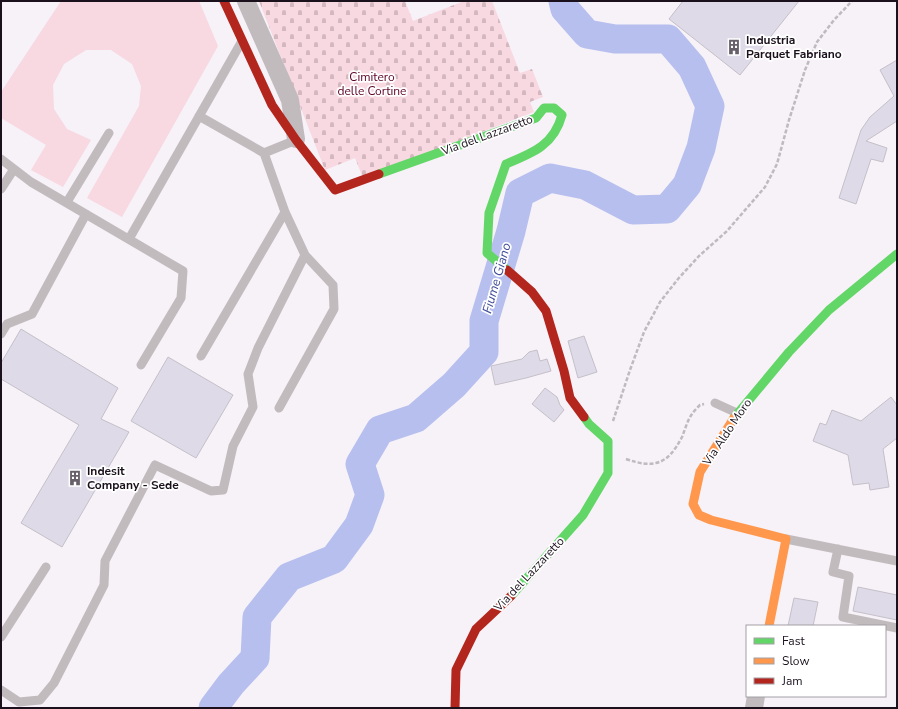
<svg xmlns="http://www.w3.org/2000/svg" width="898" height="709" viewBox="0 0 898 709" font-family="'Nunito Sans',sans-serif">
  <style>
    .grass { fill: #f8d8e1 }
    .cemetery { fill: url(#cemetery-stones) }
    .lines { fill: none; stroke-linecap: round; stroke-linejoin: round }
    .river { stroke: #b6bfee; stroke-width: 29 }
    .building { fill: #dfdae7; stroke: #c4c0c9 }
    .path { stroke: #bebabd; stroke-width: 2.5; stroke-dasharray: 4 2; stroke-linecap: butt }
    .lane { stroke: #c1bbbe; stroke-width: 9 }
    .street { stroke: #c1bbbe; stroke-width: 18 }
    .fast { stroke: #63d668; stroke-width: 9 }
    .slow { stroke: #ff974d; stroke-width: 9 }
    .jam { stroke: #b3261e; stroke-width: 9 }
    .labels { text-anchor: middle; stroke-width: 3.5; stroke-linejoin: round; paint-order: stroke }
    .poi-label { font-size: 12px; font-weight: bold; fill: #1a111c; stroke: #fff; text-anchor: start }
    .park-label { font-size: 12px; fill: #5c0025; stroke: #fff }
    .street-label { font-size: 12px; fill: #1a111c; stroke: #fff }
    .water-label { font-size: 13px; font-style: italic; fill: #404d98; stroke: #fff }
  </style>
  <defs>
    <pattern id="cemetery-stones" width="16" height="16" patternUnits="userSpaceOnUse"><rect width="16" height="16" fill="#f8d8e1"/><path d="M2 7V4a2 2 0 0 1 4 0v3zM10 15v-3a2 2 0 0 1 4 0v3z" fill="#d4b8c0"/></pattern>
  </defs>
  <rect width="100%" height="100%" fill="#f7f1f8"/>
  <path class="grass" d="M61 1H199L218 46 122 217 87 198 139 106 141 86 132 64 111 50H86L64 64 53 85 54 109 67 129 91 140 63 187 31 170 46 145 1 118V92Z"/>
  <path class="cemetery" d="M259 1H405L413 21 464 1H492L520 73 532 69 543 97 530 102 534 112 363 178 355 158 325 170Z"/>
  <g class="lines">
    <path class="river" d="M213 708 231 684 255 658 257 617 289 577 334 559 359 525 370 495 360 464 380 430 416 418 454 385 484 352V321L511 231 520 193 550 178 585 185 633 210 667 209 687 185 701 148 710 106 692 67 668 39H615L587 34 565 9 563 1"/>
  </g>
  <path class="building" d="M683 1H799L740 75 669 19Z
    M897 60V121L866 141 887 148 883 162 871 159 856 204 839 198 861 130 870 117 894 96 880 70Z
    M21 329 118 388 101 419 129 432 62 547 21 523 79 425 1 379V363Z
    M584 336 597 372 578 378 568 341Z
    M537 350 540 361 547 359 551 371 526 378 495 385 491 366 522 359 529 352Z
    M168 357 233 395 196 458 131 421Z
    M545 388 557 397 560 405 564 410 554 422 532 404Z
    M891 397 897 405V438L883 449 889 487 870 490 869 483 853 485 848 455 813 441 820 423 826 425 832 410 861 421Z
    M858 587 897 595V620L853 611Z
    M794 598 818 602 813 626H788Z"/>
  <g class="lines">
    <path class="path" d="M613 421 630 370 644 332 660 302 678 279 699 256 727 231 765 187 777 164 789 120 805 70 817 42 834 20 852 1
      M626 459C655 469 668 464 682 437 685 430 687 421 692 414 694 411 697 408 700 405L704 404"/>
    <path class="lane" d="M264 153 296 140
      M1 159 31 182 183 271 181 298 141 365
      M1 189 14 169
      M67 202 109 133
      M129 239 242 41
      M1 334 7 324 32 314 86 214
      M201 356 285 212
      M715 403 737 413
      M279 408 334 309 333 285 305 255
      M786 539 897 561
      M838 549 833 572 849 576 843 617 897 628
      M1 637 46 567
      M1 690 19 702 40 700 54 683 104 585 105 561 155 465 211 491 223 490 233 446 253 407 248 374 258 348 305 255 285 212 264 153 199 116"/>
    <path class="street" d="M246 1 290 100 296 139
      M754 708 756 696"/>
    <path class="fast" d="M379 174 536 118 544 108H554L562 115C554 145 533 153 506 164L489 213 487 253 507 270
      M734 418 789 352 829 310 897 254
      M511 596 583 515 608 473V441L589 424 584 417"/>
    <path class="slow" d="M734 418 700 472 693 504 699 515 711 520 786 539 769 626"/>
    <path class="jam" d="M224 1 272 105 296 140 335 190 379 174
      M507 270 532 292 546 311 564 371 570 398 584 417
      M455 708 456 670 476 629 511 596"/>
  </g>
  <defs>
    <symbol id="building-bare" viewBox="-9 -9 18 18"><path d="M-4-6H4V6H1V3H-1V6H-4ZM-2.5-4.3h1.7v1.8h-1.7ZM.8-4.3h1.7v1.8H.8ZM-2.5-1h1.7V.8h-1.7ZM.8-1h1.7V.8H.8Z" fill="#675f69" stroke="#fff" stroke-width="2.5" paint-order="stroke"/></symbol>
  </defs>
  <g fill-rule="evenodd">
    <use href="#building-bare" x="723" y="36" width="22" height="22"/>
    <use href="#building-bare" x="64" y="467" width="22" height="22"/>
  </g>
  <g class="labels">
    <g class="poi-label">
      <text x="746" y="44">Industria<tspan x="746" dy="14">Parquet Fabriano</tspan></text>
      <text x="87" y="475">Indesit<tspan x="87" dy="14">Company - Sede</tspan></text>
    </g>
    <g class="park-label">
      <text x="372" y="81">Cimitero<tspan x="372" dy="14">delle Cortine</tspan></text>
    </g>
    <g class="street-label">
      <text transform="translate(487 135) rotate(-20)" y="4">Via del Lazzaretto</text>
      <text transform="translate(727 432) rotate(-56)" y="4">Via Aldo Moro</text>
      <text transform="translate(529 574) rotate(-47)" y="4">Via del Lazzaretto</text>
    </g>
    <g class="water-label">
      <text transform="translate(496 278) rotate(-74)" y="5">Fiume Giano</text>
    </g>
  </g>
  <rect width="898" height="709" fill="none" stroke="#1a111c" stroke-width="4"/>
  <rect x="746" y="625" width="140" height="72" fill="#ffffff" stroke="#a3a0a4"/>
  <rect x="754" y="638" width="20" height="6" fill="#63d668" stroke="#a3a0a4"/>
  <text x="782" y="645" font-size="12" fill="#1a111c">Fast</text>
  <rect x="754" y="658" width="20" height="6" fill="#ff974d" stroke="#a3a0a4"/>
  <text x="782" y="665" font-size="12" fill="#1a111c">Slow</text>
  <rect x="754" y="678" width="20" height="6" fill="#b3261e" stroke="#a3a0a4"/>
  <text x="782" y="685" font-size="12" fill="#1a111c">Jam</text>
</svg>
